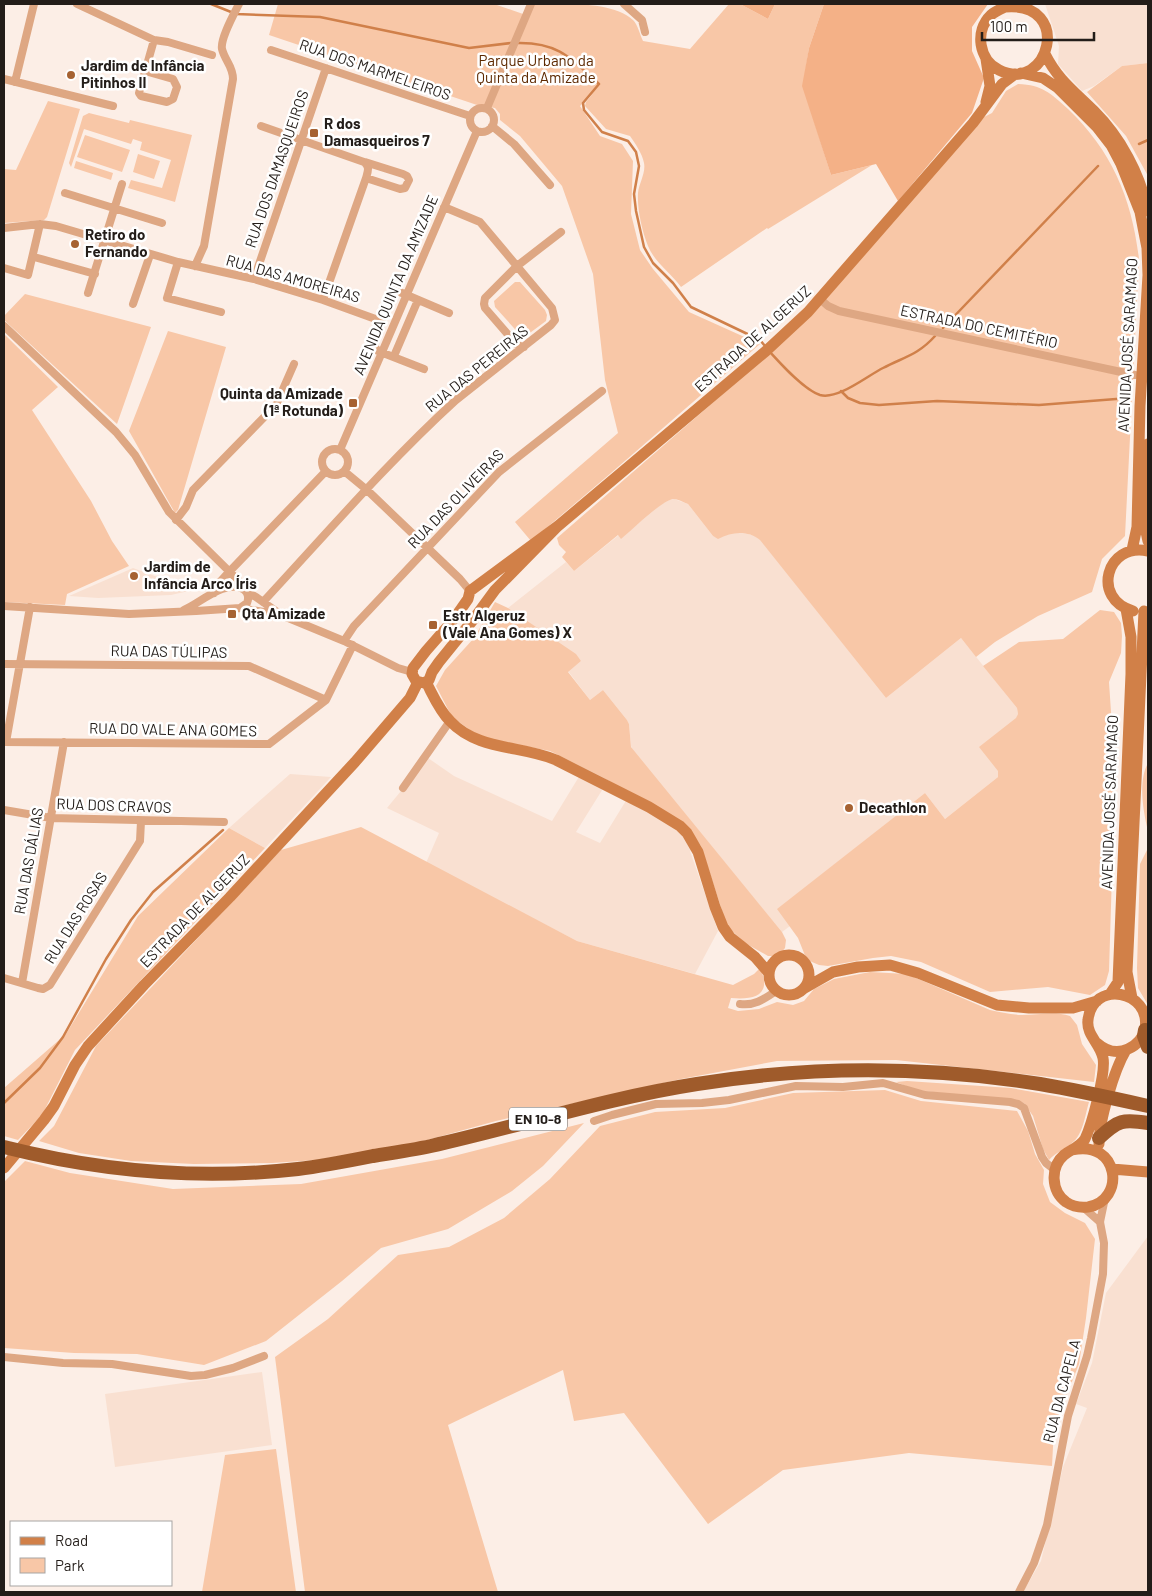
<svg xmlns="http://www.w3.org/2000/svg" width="1152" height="1596" viewBox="0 0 1152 1596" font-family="Barlow,sans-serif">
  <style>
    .built { fill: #f9e0d1 }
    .green { fill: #f8c7a7 }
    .forest { fill: #f4b187 }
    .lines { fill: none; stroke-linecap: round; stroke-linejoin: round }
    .stream { stroke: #d0804a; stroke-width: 2.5 }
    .street { stroke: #dea783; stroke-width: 8 }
    .secondary { stroke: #d18048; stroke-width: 11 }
    .highway { stroke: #9f5b2b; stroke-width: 14 }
    .poi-dot { fill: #a66232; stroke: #fff; stroke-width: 2 }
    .labels { text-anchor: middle; stroke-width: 5; stroke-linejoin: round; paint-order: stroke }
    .shield { fill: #fff; stroke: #65615e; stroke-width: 1 }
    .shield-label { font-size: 14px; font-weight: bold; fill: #231d19 }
    .park-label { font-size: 15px; fill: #5d2900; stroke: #fff }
    .poi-label { font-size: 15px; font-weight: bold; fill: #231d19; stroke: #fff; text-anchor: start }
    .street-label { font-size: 15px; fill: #231d19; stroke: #fff }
  </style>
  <rect width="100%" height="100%" fill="#fceee6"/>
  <path class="built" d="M1045 4H1148V63L1122 66 1094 86 1082 91 1058 64 1059 46Z
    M674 499 688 504 713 536 718 538 731 533H743L753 535 760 539 886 698 961 638 1017 708 1018 714 998 771V777L945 819 925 793 778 909 790 926 782 932 633 751 631 746 629 724 627 720 603 690 590 700 568 671 581 661 508 608 566 562 574 571 619 535 621 538 665 501Z
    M133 568 193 590 171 595 98 598 69 596Z
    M428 758 454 776 552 821 580 775 604 787 576 832 600 843 627 799 671 823 693 849 690 851 718 931 695 974 577 941 426 863 439 833 387 808Z
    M290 774 331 777 265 848 229 828Z
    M1148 1236V1592H1023L1041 1561 1063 1467 1087 1408 1076 1404 1092 1363 1106 1293Z
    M262 1372 272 1445 115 1467 105 1394Z"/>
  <path class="green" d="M278 4H494L526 15 531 4C559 4 612 0 633 20 638 25 640 35 643 41L690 49 729 4H740L768 19 775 4H824L809 48 803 86 831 175 872 165 768 229 767 228 681 287C671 273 655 263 648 246 642 231 637 209 638 193 639 183 646 173 644 163 642 153 636 145 630 136L606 129 585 106 586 102 594 92 580 106 600 136 622 144 633 161 631 214 640 250 653 269 689 312 760 344 611 473 531 541 515 522 618 433 605 380 593 274 562 186 520 136 500 120V114L495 108 477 105 269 35Z
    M1148 63V176L1126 136 1087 92 1122 66Z
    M1018 84C1043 85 1050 93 1068 109 1112 151 1132 199 1139 259L1125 536 1102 559 1092 592 1038 616 995 642 976 657 961 638 886 698 760 540C747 530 732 532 718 539L713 536 688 504C683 502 678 499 673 499 661 501 632 530 621 539L618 535 574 571 562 557 566 552 559 545 557 538 769 354 980 119 992 113 1006 91Z
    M48 101 80 109 47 217 44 220 4 223V169L16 170Z
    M89 113 129 123 130 120 192 135 175 202 128 188 131 180 162 188 171 160 140 150 142 142 133 139 131 144 84 129 71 167 69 163 83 116Z
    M85 135 130 150 122 172 77 157Z
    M138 154 160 161 154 179 133 172Z
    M76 161 113 173 111 180 74 168Z
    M515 282H520L545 310 547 315 546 321 523 338 495 307 494 301Z
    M25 294 151 327 117 424 4 320V316Z
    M168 331 226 347 178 510 175 513 129 431Z
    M4 334 58 387 32 410 91 501 112 541 129 566 67 594 65 605 4 602Z
    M495 602 508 608 576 654 581 661 568 672 590 700 603 690 627 720 629 724 631 747 782 932 786 940 785 948 781 953 776 956H768L745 943 727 926 701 846 688 827 604 778 550 751 484 738 470 730 452 717 436 686 445 670 474 638Z
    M1100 610 1114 612 1121 623 1122 636 1121 653 1109 682 1112 727 1111 762 1115 776 1109 971 1105 985 1090 995 1048 987 990 992 921 962 891 956 873 958 828 966 819 965 812 962 806 958 798 938 777 909 925 793 945 819 998 777V771L979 747 1016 718 1018 714 1017 708 983 666 1019 642 1063 639Z
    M1148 763V831C1143 811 1138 781 1148 763Z
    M361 827 577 941 733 985 754 974 760 968C773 996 753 1000 731 998L728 1008 738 1011 759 1009 777 1002 793 1005 804 1001 814 989 834 979 870 972 907 974 990 1010C1000 1012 1011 1015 1022 1015 1038 1015 1054 1011 1070 1016L1077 1025 1082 1044 1096 1065 1094 1082 896 1060 777 1061 681 1079 496 1121 420 1142 317 1160 272 1163 194 1164 131 1161 79 1153 39 1141 54 1126 96 1046 281 850Z
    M229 828 265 848 75 1050 42 1115 18 1140 4 1136V1088L66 1034 138 916Z
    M1148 848V1005L1138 988 1137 968 1140 864Z
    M907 1081 1011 1088 1089 1102C1085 1115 1083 1135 1072 1143 1064 1150 1056 1152 1049 1160L1043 1149 1033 1116 1024 1103 916 1090 896 1082Z
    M885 1090 921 1101 1017 1111 1028 1131 1035 1154 1044 1170 1043 1184 1050 1202 1065 1213 1085 1223 1095 1239 1086 1318 1079 1364 1054 1427 1052 1466 909 1453 783 1470 708 1524 624 1413 574 1421 563 1370 448 1425 498 1592H305L275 1357 328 1319 398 1255 449 1247 504 1218 550 1179 600 1126 655 1112 725 1108 793 1093Z
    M584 1123 543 1166 512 1191 448 1229 381 1248 342 1281 266 1341 204 1365 137 1354 74 1353 4 1348V1182L25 1161 70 1173 173 1189 301 1184 442 1159Z
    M276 1449 296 1592H202L225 1455Z"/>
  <path class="forest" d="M740 4H775L768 19Z
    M824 4H988L972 27V51L984 78 972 113 898 201 876 164 831 175 802 86 809 48Z"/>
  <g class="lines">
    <path class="stream" d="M211 4 236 14 320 17 469 48 511 43
      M517 43C558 42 571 58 599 84L583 103 584 110 602 132 628 141 636 152 639 166 634 194 636 211 644 247 653 263 673 283 691 307 760 340 765 346
      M1139 144 1148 140
      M943 328 1098 166
      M770 352C781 364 804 390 820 395 838 400 867 376 883 368 904 357 918 355 935 336
      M841 391 848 398 860 403 879 405 937 401 1039 405 1129 398
      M4 1103 40 1068 63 1037 106 959 131 920 153 892 223 830"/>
    <path class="street" d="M77 4 154 40 168 42 212 55
      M624 4 642 20 645 32
      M271 50 470 116
      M145 71 173 79 177 87 173 99 167 102 141 96 139 93 154 40
      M4 79 113 106
      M15 82 34 4
      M470 120a12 12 0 1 1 24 0a12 12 0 1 1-24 0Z
      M487 108 531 4
      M261 126 364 162C370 167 368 171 366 178L323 300
      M492 126 514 144 550 185
      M365 162 403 174 407 176 409 180 405 188 400 189 366 178
      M65 193 162 223
      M4 228 40 224 56 226 178 262 254 279 323 300 381 321
      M34 257 95 274
      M178 262 167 298 221 312
      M195 266 204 246 233 79C233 66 225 61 222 49 220 39 234 14 239 4
      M4 268 28 275 40 224
      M254 279 326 68
      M88 293 122 184
      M820 299 828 306 839 311 1135 375
      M133 304 150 255
      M4 326 116 432 135 455 169 512 240 582 246 591
      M524 347 517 345 485 308 484 304 485 298 517 266 561 232
      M394 356 418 300
      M424 369 378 351 374 346 381 321 395 290 449 313
      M322 462a13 13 0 1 1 26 0a13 13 0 1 1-26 0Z
      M340 450 477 131
      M344 471 367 490 460 579 470 591
      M176 520 186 507 193 490 276 405 294 364
      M247 592 256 597 280 614
      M214 593 220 582 229 572 326 471
      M263 602C326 534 387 463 456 400L551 325 555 320 552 308 480 222 444 207
      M4 606 129 614 196 611 240 608 281 615 344 641 398 668 412 672
      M184 610C200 603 226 579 243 589 249 593 249 598 247 603L240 608
      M344 641 354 626 499 472 602 391
      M4 664 249 666 326 700
      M4 742 269 744 326 700 353 645
      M6 742 30 607
      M403 788 450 721
      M4 810 51 818 224 822
      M4 978 38 988 43 989 50 985 140 841 141 821
      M22 983 64 742
      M740 1004C755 1006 764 999 776 991
      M594 1121 612 1115 656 1104 702 1103 729 1100 796 1086 843 1087 883 1083 925 1095 1010 1102 1018 1104 1024 1108 1042 1157 1046 1163 1055 1170
      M1083 1207 1100 1222
      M4 1357 63 1363 112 1364 191 1376 205 1375 233 1368 264 1356
      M1019 1592 1034 1563 1047 1525 1068 1416 1087 1356 1091 1338 1103 1274 1104 1243 1100 1222 1105 1198"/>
    <path class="secondary" d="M1005 7C1074 1 1049 95 999 70 979 60 974 31 991 15 997 10 1004 8 1011 4
      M1045 54C1058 80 1074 91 1094 111 1121 138 1140 174 1148 211
      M986 59 990 86 986 102
      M1021 73 1043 78 1058 88 1097 127 1111 145 1121 164 1140 212 1147 248 1148 275 1140 406 1137 527 1132 550
      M1148 444 1145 527 1148 541
      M558 526 495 590 473 620 439 662 432 672 429 680 424 683 416 681 412 674 413 668 426 651 454 619 468 599 470 591 558 526 766 351 808 312 973 123 1002 84 1015 74
      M1133 611C1091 599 1106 542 1148 551
      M426 682C433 695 439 710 450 721 478 751 521 745 556 760L649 807 680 826 687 833 698 852 715 907 723 927 730 937 755 957 768 972
      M769 975a20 20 0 1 1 40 0a20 20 0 1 1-40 0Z
      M803 989 833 972 858 967 890 965 918 973 997 1005 1029 1008H1073L1097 1001
      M1110 994 1118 982 1131 674V637L1126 609
      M1132 998 1127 972 1144 611
      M1099 1144C1099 1121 1114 1070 1126 1050
      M1072 1150C1120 1139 1126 1201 1088 1207 1080 1208 1072 1206 1066 1202 1051 1191 1050 1167 1064 1155 1072 1149 1080 1147 1085 1139 1092 1124 1106 1073 1103 1058 1100 1043 1086 1035 1088 1020 1092 979 1152 990 1145 1029 1143 1038 1137 1045 1128 1049 1117 1054 1106 1051 1097 1043
      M4 1168 44 1120 54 1106 75 1065 88 1046 144 985 230 897 355 762 410 698 418 682
      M1112 1169 1148 1172"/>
    <path class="highway" d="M1145 1030 1144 1036 1148 1047
      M1099 1138C1118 1120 1123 1119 1148 1123
      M4 1147C99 1171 200 1180 298 1169 323 1166 348 1161 373 1156 392 1153 412 1150 431 1146 520 1126 607 1098 697 1084 809 1066 927 1066 1040 1084 1076 1090 1112 1098 1148 1106"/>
  </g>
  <g class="poi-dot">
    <circle cx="71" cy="75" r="5"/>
    <rect x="309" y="128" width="10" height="10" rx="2.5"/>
    <circle cx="75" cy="244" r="5"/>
    <rect x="348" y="398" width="10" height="10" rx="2.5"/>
    <circle cx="134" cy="576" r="5"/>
    <rect x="227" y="609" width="10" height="10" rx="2.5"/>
    <rect x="428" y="620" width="10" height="10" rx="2.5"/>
    <circle cx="849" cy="808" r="5"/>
  </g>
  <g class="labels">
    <rect class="shield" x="509" y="1107.5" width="58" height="23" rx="4"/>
    <g class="shield-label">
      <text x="538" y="1124">EN 10-8</text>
    </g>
    <g class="park-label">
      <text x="536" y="66">Parque Urbano da<tspan x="536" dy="17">Quinta da Amizade</tspan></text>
    </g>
    <g class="poi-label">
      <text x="81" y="71">Jardim de Infância<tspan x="81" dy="17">Pitinhos II</tspan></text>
      <text x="324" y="129">R dos<tspan x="324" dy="17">Damasqueiros 7</tspan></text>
      <text x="85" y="240">Retiro do<tspan x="85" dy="17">Fernando</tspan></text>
      <text x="343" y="399" text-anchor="end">Quinta da Amizade<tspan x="343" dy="17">(1ª Rotunda)</tspan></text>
      <text x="144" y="572">Jardim de<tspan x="144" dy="17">Infância Arco Íris</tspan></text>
      <text x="242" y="619">Qta Amizade</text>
      <text x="443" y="621">Estr Algeruz<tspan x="443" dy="17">(Vale Ana Gomes) X</tspan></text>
      <text x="859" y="813">Decathlon</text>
    </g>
    <g class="street-label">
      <text transform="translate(375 70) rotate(19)" y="5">RUA DOS MARMELEIROS</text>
      <text transform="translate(277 169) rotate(-71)" y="5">RUA DOS DAMASQUEIROS</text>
      <text transform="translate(293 279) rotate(16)" y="5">RUA DAS AMOREIRAS</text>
      <text transform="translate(396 285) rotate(-67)" y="5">AVENIDA QUINTA DA AMIZADE</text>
      <text transform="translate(979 327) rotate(12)" y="5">ESTRADA DO CEMITÉRIO</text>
      <text transform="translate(753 339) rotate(-42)" y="5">ESTRADA DE ALGERUZ</text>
      <text transform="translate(1128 345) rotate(-87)" y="5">AVENIDA JOSÉ SARAMAGO</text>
      <text transform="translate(477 369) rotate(-39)" y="5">RUA DAS PEREIRAS</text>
      <text transform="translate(456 499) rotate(-46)" y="5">RUA DAS OLIVEIRAS</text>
      <text transform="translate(169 652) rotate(1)" y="5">RUA DAS TÚLIPAS</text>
      <text transform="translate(173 730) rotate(1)" y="5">RUA DO VALE ANA GOMES</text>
      <text transform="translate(1110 802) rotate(-88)" y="5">AVENIDA JOSÉ SARAMAGO</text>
      <text transform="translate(114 806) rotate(2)" y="5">RUA DOS CRAVOS</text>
      <text transform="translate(29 861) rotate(-80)" y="5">RUA DAS DÁLIAS</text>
      <text transform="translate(195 911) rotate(-46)" y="5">ESTRADA DE ALGERUZ</text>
      <text transform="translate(76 918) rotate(-58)" y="5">RUA DAS ROSAS</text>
      <text transform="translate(1062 1391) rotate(-75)" y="5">RUA DA CAPELA</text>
    </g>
  </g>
  <rect width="1152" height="1596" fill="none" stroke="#231d19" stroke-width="10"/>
  <rect x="10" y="1521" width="162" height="65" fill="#ffffff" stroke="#a7a5a3"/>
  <rect x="20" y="1537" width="25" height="8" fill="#d18048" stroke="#a7a5a3"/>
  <text x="55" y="1546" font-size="15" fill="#231d19">Road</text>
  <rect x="20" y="1558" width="25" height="15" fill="#f8c7a7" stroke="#a7a5a3"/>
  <text x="55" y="1571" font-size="15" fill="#231d19">Park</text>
  <path d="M982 32v8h112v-8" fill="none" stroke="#231d19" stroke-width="2.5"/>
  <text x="990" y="32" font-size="15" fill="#231d19" stroke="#ffffff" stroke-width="4" paint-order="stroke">100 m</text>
</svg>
